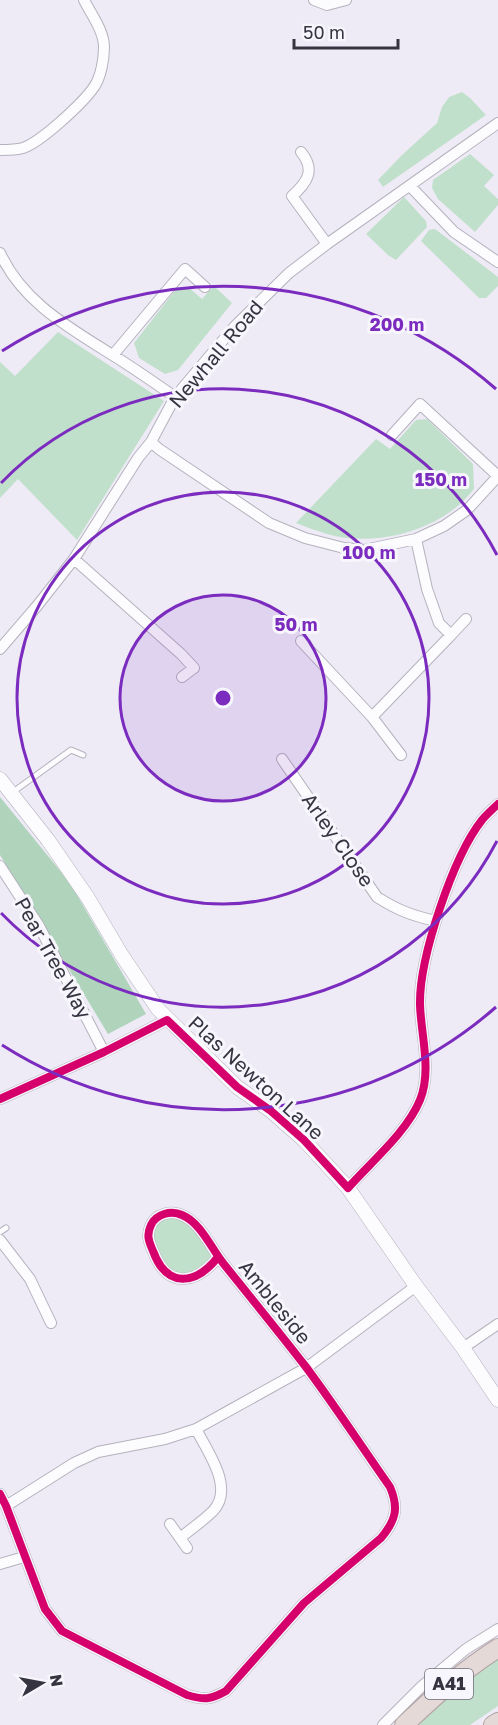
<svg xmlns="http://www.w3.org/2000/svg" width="498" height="1725" viewBox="0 0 498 1725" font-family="'Golos Text',sans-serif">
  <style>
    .green { fill: #c1e0cb }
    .forest { fill: #b0d4bb }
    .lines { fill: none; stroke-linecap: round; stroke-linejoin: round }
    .service-casing { stroke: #b4b2bd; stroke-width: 7 }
    .minor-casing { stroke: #b4b2bd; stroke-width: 12 }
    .tertiary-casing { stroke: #b4b2bd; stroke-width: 15 }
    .trunk-casing { stroke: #b2a2a3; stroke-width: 20 }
    .service { stroke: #fcfcfe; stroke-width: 5 }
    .minor { stroke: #fcfcfe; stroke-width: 10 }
    .tertiary { stroke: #fcfcfe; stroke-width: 14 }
    .trunk { stroke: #e4d9d7; stroke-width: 18 }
    .cycleway-casing { stroke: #f7f6fd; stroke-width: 11 }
    .cycleway { stroke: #d6006c; stroke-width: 8 }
    .ring { fill: none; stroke: #7b2cbf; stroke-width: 3 }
    .labels { text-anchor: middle; stroke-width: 6; stroke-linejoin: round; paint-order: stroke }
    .shield { fill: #f7f6fd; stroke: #706e79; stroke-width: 1.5 }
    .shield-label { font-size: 18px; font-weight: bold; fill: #363441 }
    .street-label { font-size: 20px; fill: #363441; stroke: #f7f6fd }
    .centre { fill: #7b2cbf; stroke: #f7f6fd; stroke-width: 3 }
    .ring-label { font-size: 18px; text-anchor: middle; font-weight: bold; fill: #7b2cbf; stroke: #f7f6fd; stroke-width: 6; stroke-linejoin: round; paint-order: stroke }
  </style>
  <rect width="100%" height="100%" fill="#eeebf6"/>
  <path class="green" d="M462 92 470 98 486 115 383 187 378 180 401 156 437 123 442 107 449 97Z
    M470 154 494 175 484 186 498 199V205L475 232 438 199 432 188 433 180Z
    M404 197 426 221 427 227 396 260 388 255 366 234Z
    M435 229 498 277V286L486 298H479L421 241 429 230Z
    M214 286 232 303 178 370 165 374 139 358 134 343 177 288 188 287 202 299Z
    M58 332 164 401 77 540 18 479 0 498V362L15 376Z
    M427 419 473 464 474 489C468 496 462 503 454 509 420 535 368 546 327 534 317 531 306 527 296 523L376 439 390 449 416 420Z
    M183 1215 218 1257 211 1266 179 1279 156 1258 151 1224 159 1216Z
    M498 1655V1706L470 1725H412Z"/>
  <path class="forest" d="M0 797 70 883 146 1014 108 1034 0 855Z"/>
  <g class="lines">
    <defs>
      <path id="service" d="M13 792 71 750 83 755
        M0 1232 6 1228"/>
      <path id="minor" d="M314 0 327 5 346 0
        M0 150C8 150 16 150 23 148 41 142 83 103 94 87 101 77 104 59 104 47 104 31 91 14 84 0
        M301 152C316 170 307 183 292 196L327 244
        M410 186 454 232 498 262
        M0 253C23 303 70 328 114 356 135 369 155 383 175 397
        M113 355 185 269 205 287
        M151 442 159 449 269 523 305 538 344 548 364 550 416 539 444 526 467 510 498 476 420 404 392 435
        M416 539 427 589 439 623 451 635 466 619
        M74 559 181 654 194 668 182 677
        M301 641 372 717
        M0 649 37 606 74 559 138 458 151 442 175 397 235 326 289 273 327 244 498 123
        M401 755 372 717 451 635
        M282 759 377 897C397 910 413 916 436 921
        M0 866 39 926 104 1052
        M0 1099 104 1052 167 1020
        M348 1188C371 1162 407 1132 420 1100 432 1071 421 1035 420 1005 419 958 453 857 482 820 487 814 493 809 498 804
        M0 1240 30 1279 51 1323
        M463 1348 498 1324
        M0 1494 6 1506 45 1609 62 1631 187 1695C204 1700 210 1700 226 1691L304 1603 381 1538C396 1520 399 1508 390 1487 362 1447 335 1406 306 1367 279 1332 251 1298 223 1263 211 1248 201 1223 182 1215 171 1210 156 1214 151 1225 146 1235 149 1242 153 1251 167 1289 196 1285 218 1257
        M6 1506 74 1463 98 1452 165 1439 196 1429 306 1368 416 1286
        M170 1524 187 1548
        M180 1538C191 1529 203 1521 213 1511 235 1488 207 1451 196 1429
        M0 1564 24 1557
        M383 1725 422 1686 466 1649 498 1629"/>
      <path id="tertiary" d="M0 779 48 840 88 898 121 954 158 1009 237 1087 271 1111 304 1140 348 1188 416 1286 463 1348 498 1400"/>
      <path id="trunk" d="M404 1725C434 1697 463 1670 498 1648
        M493 1725 498 1722"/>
    </defs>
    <use href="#service" class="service-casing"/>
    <use href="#minor" class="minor-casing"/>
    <use href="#tertiary" class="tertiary-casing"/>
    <use href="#trunk" class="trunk-casing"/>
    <use href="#service" class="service"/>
    <use href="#minor" class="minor"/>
    <use href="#tertiary" class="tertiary"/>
    <use href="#trunk" class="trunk"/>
    <defs>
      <path id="cycleway" d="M0 1099 104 1052 167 1020 237 1087 271 1111 304 1140 348 1188C371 1162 407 1132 420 1100 432 1071 421 1035 420 1005 419 958 453 857 482 820 487 814 493 809 498 804
        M0 1494 6 1506 45 1609 62 1631 187 1695C204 1700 210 1700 226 1691L304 1603 381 1538C396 1520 399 1508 390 1487 362 1447 335 1406 306 1367 279 1332 251 1298 223 1263 211 1248 201 1223 182 1215 171 1210 156 1214 151 1225 146 1235 149 1242 153 1251 167 1289 196 1285 218 1257"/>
    </defs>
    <use href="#cycleway" class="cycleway-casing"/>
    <use href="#cycleway" class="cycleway"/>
  </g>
  <circle cx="223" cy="698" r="103" fill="#7b2cbf" fill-opacity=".12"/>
  <g class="ring">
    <circle cx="223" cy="698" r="103"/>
    <circle cx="223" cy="698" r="206"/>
    <path d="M497 841A309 309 0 0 1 1 913M1 483A309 309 0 0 1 497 555"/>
    <path d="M496 1007A412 412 0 0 1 2 1045M2 351A412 412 0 0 1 496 389"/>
  </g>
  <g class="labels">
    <rect class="shield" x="425" y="1669" width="48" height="30" rx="4.5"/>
    <g class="shield-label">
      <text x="449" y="1690">A41</text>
    </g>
    <g class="street-label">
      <text transform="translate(216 354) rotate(-50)" y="7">Newhall Road</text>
      <text transform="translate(338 840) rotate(55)" y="7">Arley Close</text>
      <text transform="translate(53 958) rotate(61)" y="7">Pear Tree Way</text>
      <text transform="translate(256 1078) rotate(42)" y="7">Plas Newton Lane</text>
      <text transform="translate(275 1302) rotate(51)" y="7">Ambleside</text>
    </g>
  </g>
  <circle cx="223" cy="698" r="9" class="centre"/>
  <g class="ring-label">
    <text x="397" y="331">200 m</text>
    <text x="441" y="486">150 m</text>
    <text x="369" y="559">100 m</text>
    <text x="296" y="631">50 m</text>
  </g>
  <g transform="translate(42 1683) rotate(80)" stroke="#f7f6fd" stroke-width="4.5" paint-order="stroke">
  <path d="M0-4.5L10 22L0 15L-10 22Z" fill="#363441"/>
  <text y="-9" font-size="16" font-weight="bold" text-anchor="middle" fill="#363441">N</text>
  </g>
  <path d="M294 39v9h104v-9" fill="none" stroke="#363441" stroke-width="3"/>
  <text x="303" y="39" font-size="18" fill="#363441" stroke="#f7f6fd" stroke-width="4.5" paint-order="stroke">50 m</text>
</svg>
